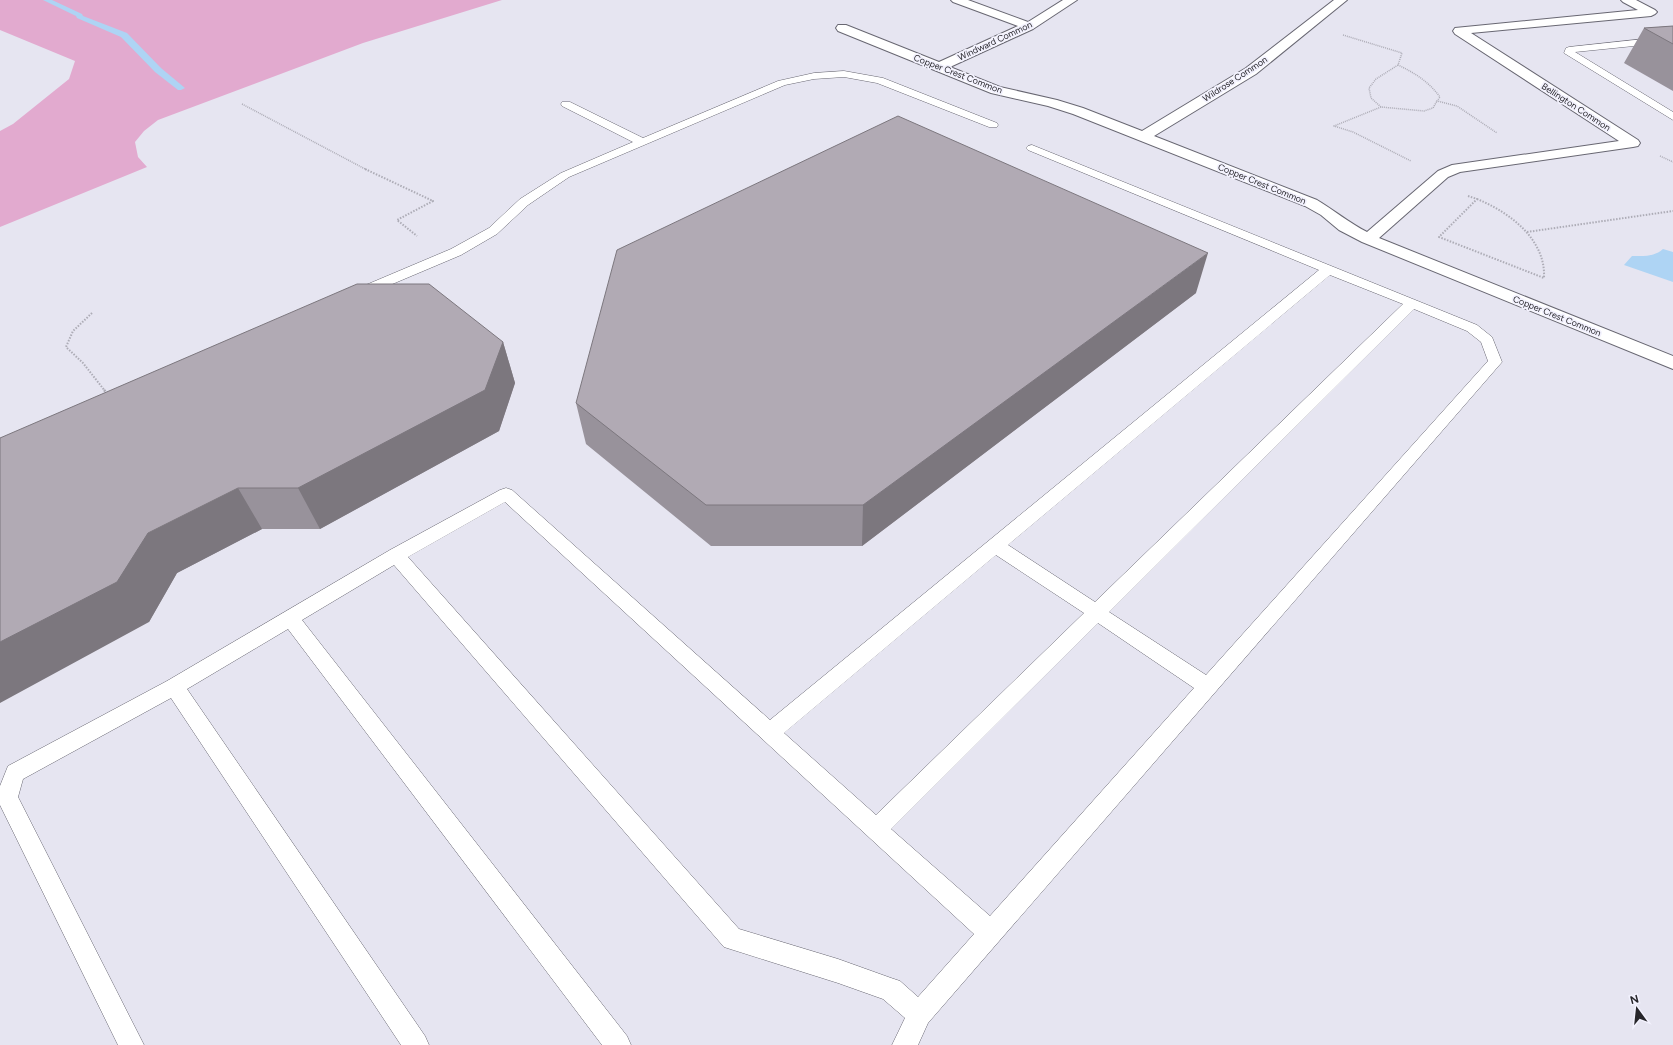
<svg xmlns="http://www.w3.org/2000/svg" width="1673" height="1045" viewBox="0 0 1673 1045" font-family="Figtree,sans-serif">
  <style>
    .green { fill: #e2aacf }
    .water { fill: #aed4f4 }
    .lines { fill: none; stroke-linecap: round; stroke-linejoin: round }
    .stream { fill: #aed4f4; fill-rule: evenodd }
    .service-casing { stroke: #686772; stroke-width: 1 }
    .minor-casing { stroke: #686772; stroke-width: 2 }
    .path-far2 { stroke: #adacb6; stroke-width: 1.5; stroke-dasharray: 1 1; stroke-linecap: butt }
    .path-far1 { stroke: #adacb6; stroke-width: 2; stroke-dasharray: 1.5 1.5; stroke-linecap: butt }
    .path { stroke: #adacb6; stroke-width: 2.5; stroke-dasharray: 2 2; stroke-linecap: butt }
    .service { fill: #fff; fill-rule: evenodd }
    .minor { fill: #fff; fill-rule: evenodd }
    .wall { fill: #98929b }
    .shaded-wall { fill: #7c777e }
    .building { fill: #b1aab4; stroke: #7c777e }
    .labels { text-anchor: middle; stroke-width: 3.5; stroke-linejoin: round; paint-order: stroke }
    .far-street-label { font-size: 9px; fill: #27262b; stroke: #f3f2fe }
  </style>
  <rect width="100%" height="100%" fill="#e6e5f1"/>
  <path class="green" d="M0 0H502L363 43 158 120 144 131 135 142 138 157 147 167 0 227V131L13 124 69 79 75 61 0 30Z"/>
  <path class="water" d="M1663 249 1673 252V282L1624 265 1632 256C1644 256 1654 257 1663 249Z"/>
  <g class="lines">
    <path class="stream" d="M43 0H52L82 14 83 16 127 33 161 68 185 88 181 90H178L155 72 121 37 77 18 76 16Z"/>
    <defs>
      <path id="service" d="M1673 36V42L1575 52 1673 112V120L1564 53 1566 48 1569 47Z
        M844 71 883 78 997 123 998 125 997 127H989L877 83 844 77 814 79 785 85 569 177 528 205 497 234 461 255 364 296H354L352 293 354 290 451 249 489 228 520 199 561 173 633 142 562 106 561 104 562 102H570L643 138 778 81 814 73Z
        M1032 145 1477 325 1492 337 1502 362 928 1023 918 1045H892L905 1018 883 999 838 983 724 947 394 565 302 620 627 1036 631 1045H602L288 629 187 689 425 1036 429 1045H401L171 698 23 779 18 797 144 1045H118L0 805V786L8 766 167 681 390 550 500 490 506 488 512 490 770 720 1319 270 1028 150 1026 148 1028 146ZM1330 275 1403 304 1095 602 1008 545ZM1414 309 1467 331 1481 342 1488 361 1206 675 1109 612ZM505 502 974 934 918 997 900 981 891 978 838 959 739 929 408 557ZM996 555 1084 613 876 815 784 733ZM1098 623 1194 688 990 916 891 829Z"/>
      <path id="minor" d="M951 0H968L1028 22 1063 0H1077L1033 29 950 67 1000 87 1057 100 1083 108 1142 131 1246 68 1334 0H1347L1256 74 1154 136 1317 200C1334 210 1349 223 1367 232L1438 171 1452 165 1619 141 1455 34 1453 31 1455 28 1638 10 1623 2 1621 0H1636L1655 10 1657 12 1655 14 1651 16 1471 33 1638 140 1640 143 1638 146 1633 147 1460 172 1448 177 1379 238 1673 356V369L1362 242 1339 230 1321 215 1305 206 1073 114 1048 106 991 93 838 31 836 28 838 25H846L939 62 1018 26 953 2Z"/>
    </defs>
    <use href="#service" class="service-casing"/>
    <use href="#minor" class="minor-casing"/>
    <path class="path-far2" d="M1343 35 1402 53 1398 65C1415 73 1429 82 1440 97L1437 101 1457 106 1497 133
      M1398 65 1376 79 1369 88 1371 98 1381 107 1424 111 1433 108 1437 101
      M242 104 367 170
      M1381 107 1334 126 1353 132 1411 161
      M1660 156 1673 162"/>
    <path class="path-far1" d="M365 169 433 201 397 220 417 236
      M1468 196 1477 199
      M1477 199C1509 212 1546 239 1544 278L1439 237Z
      M1527 232 1673 211
      M92 313 73 331 66 347 83 363 105 391"/>
    <path class="path" d="M104 390 108 394"/>
    <use href="#service" class="service"/>
    <use href="#minor" class="minor"/>
  </g>
  <path class="wall" d="M1673 26V91L1624 63 1644 28Z
    M1196 293 862 546H711L586 444 576 403Z
    M503 342 515 383 499 431 320 529H262L177 573 149 622 0 438Z"/>
  <path class="shaded-wall" d="M1208 253 1196 293 862 546 863 505Z
    M503 342 515 383 499 431 320 529 298 488Z
    M238 488 262 529 177 573 149 622 0 703V642L148 533Z"/>
  <path class="building" d="M1673 26V44L1644 28Z
    M898 116 1208 253 863 505H706L576 403 617 250Z
    M357 284H429L503 342 485 390 298 488H238L148 533 117 582 0 642V438Z"/>
  <g class="labels">
    <g class="far-street-label">
      <text transform="translate(995 41) rotate(-25)" y="3">Windward Common</text>
      <text transform="translate(958 74) rotate(21)" y="3">Copper Crest Common</text>
      <text transform="translate(1235 79) rotate(-33)" y="3">Wildrose Common</text>
      <text transform="translate(1576 107) rotate(33)" y="3">Bellington Common</text>
      <text transform="translate(1262 184) rotate(22)" y="3">Copper Crest Common</text>
      <text transform="translate(1557 316) rotate(22)" y="3">Copper Crest Common</text>
    </g>
  </g>
  <g transform="translate(1637 1009) rotate(345)" stroke="#f3f2fe" stroke-width="3" paint-order="stroke">
  <path d="M0-3L7 15L0 10L-7 15Z" fill="#27262b"/>
  <text y="-6" font-size="11" font-weight="bold" text-anchor="middle" fill="#27262b">N</text>
  </g>
</svg>
